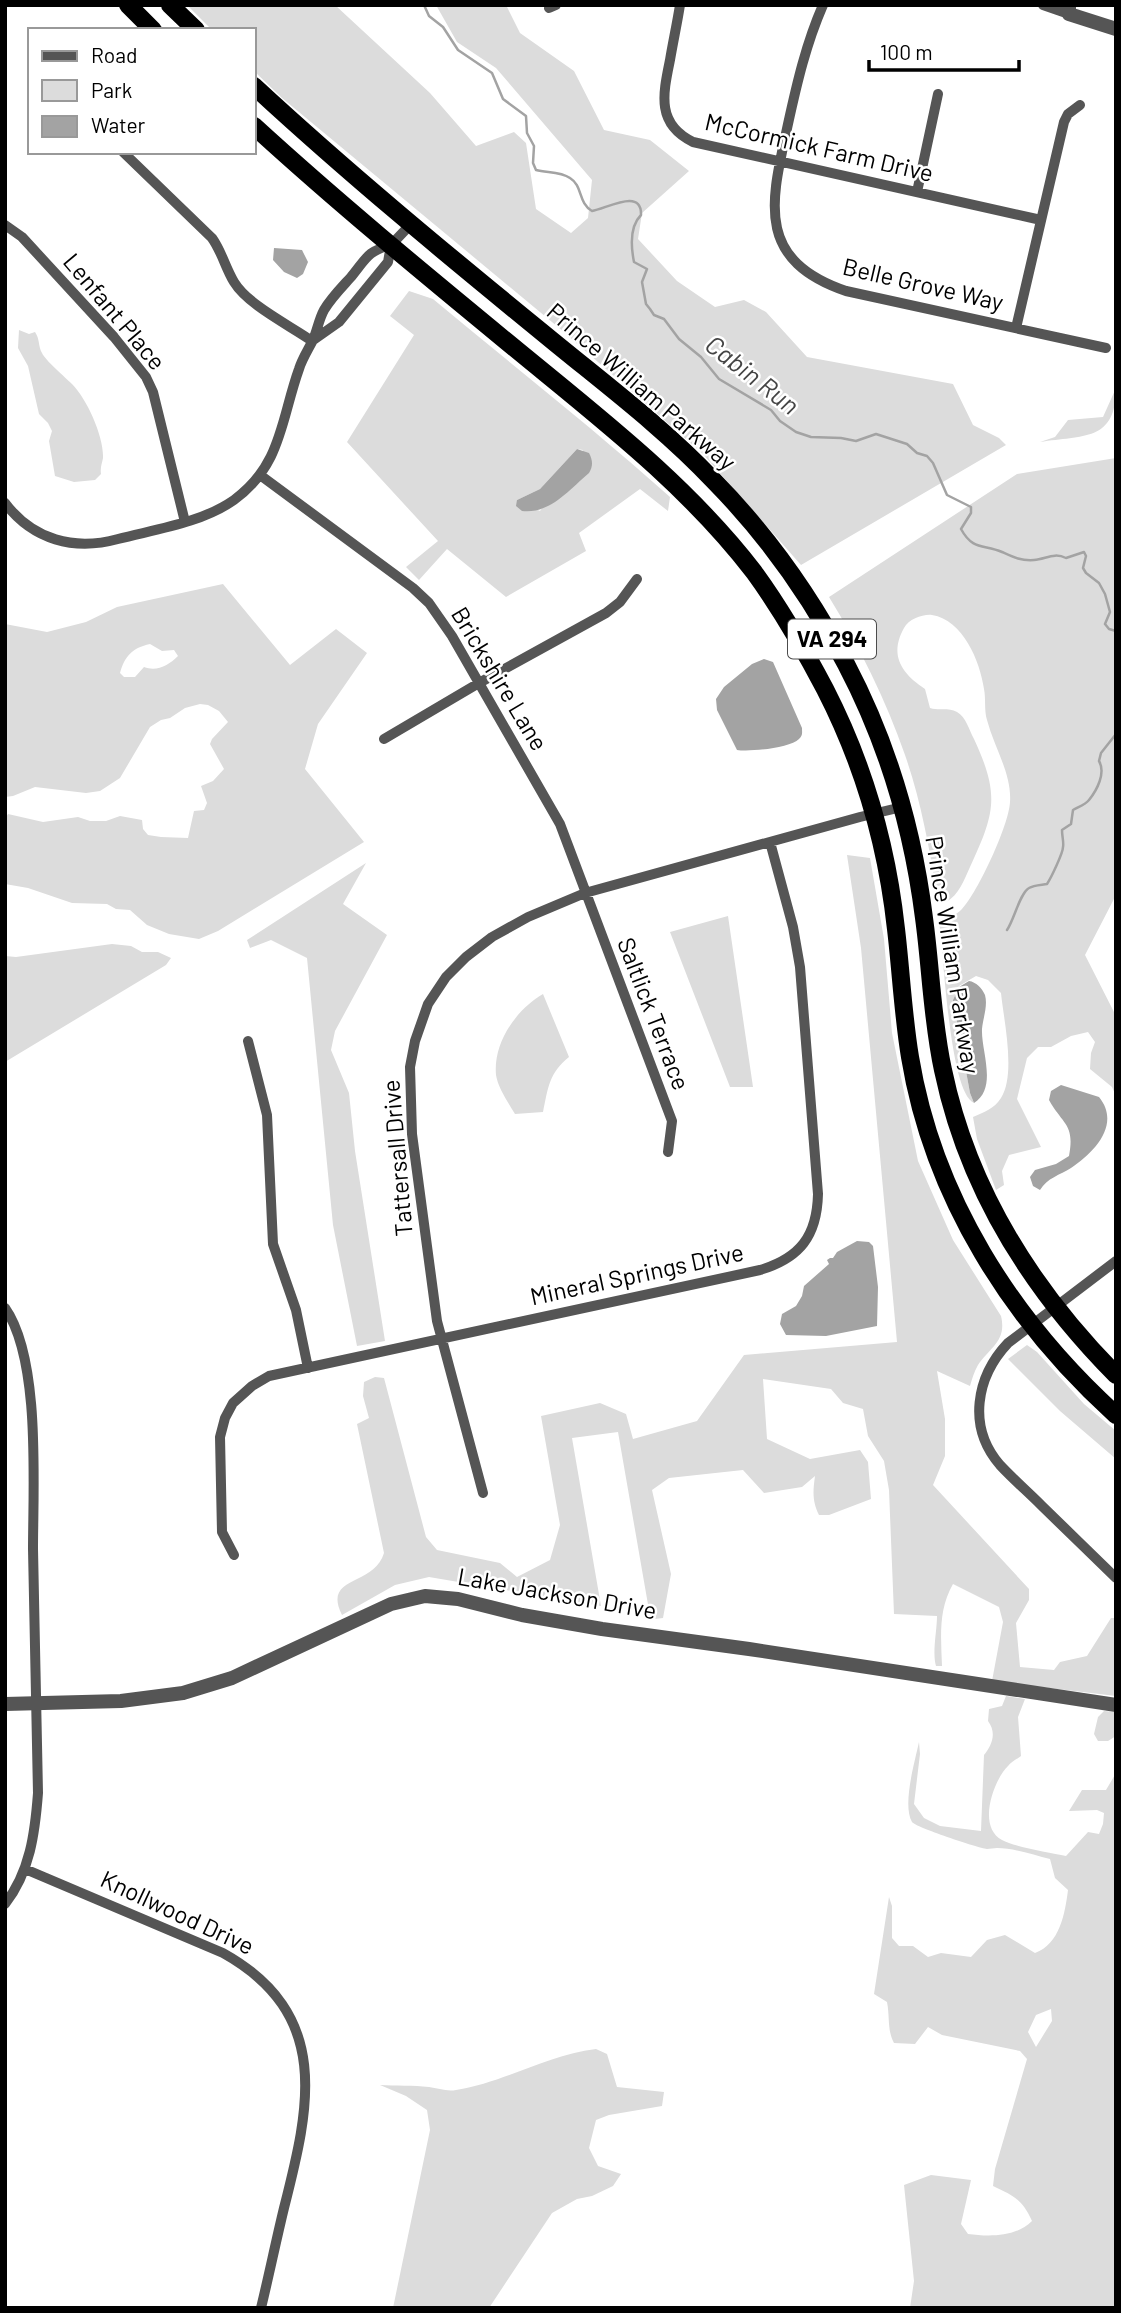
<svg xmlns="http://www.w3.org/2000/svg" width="1121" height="2313" viewBox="0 0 1121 2313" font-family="Barlow,sans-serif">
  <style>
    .green { fill: #dcdcdc; fill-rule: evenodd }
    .water { fill: #a3a3a3 }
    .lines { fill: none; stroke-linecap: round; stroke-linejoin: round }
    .stream { stroke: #a3a3a3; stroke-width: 2.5 }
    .minor { stroke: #555; stroke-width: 10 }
    .tertiary { stroke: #555; stroke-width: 14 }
    .trunk { stroke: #000; stroke-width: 18 }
    .labels { text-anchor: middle; stroke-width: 5; stroke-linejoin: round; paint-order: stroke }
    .shield { fill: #fff; stroke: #4c4c4c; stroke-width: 2 }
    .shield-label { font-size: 23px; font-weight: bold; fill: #000 }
    .street-label { font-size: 24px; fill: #000; stroke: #fff }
    .water-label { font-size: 26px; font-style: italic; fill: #444; stroke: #fff }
  </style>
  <rect width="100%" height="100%" fill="#fff"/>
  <path class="green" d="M187 5H335L430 93 476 146 514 132 526 143 536 209 571 233 588 218 592 180 496 68 457 42 436 5H506L520 33 574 71 604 130 650 140 689 171 642 213 638 239 677 281 715 307 744 300 766 312 807 357 953 384 973 425 999 438 1006 445 801 565 703 454 558 327 282 98 254 71V30H212Z
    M409 291 433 299C512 365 593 428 670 497L668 511 640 489 579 533 586 551 506 597 447 549 419 580 406 567 438 541 347 442 414 335 390 316ZM577 449 583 450 540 511 517 500 540 489Z
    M19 330 29 334 35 332C40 339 38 346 42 353 45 360 65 377 72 384 87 399 104 437 103 458 102 464 100 467 101 474L95 480 74 482 55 476 49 441 52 431 48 423 39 414 28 366 18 348Z
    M1116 388C1116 442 1083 435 1040 442L1055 437 1068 420 1103 417Z
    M1116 458V895L1085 955 1116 1016V1096L1112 1087 1090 1069 1091 1053 1095 1042 1088 1032 1071 1036 1051 1047H1038L1027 1058 1017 1099 1041 1147 1009 1155 1002 1171 1004 1185 996 1190 977 1139 973 1117C984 1112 994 1109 1001 1098 1016 1074 1004 1022 1001 993L988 980 976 976 959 986 953 1000 970 1093 974 1103C949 1092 944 952 939 922 947 919 956 915 962 909 978 892 1009 825 1010 802 1012 774 994 747 987 720 984 710 986 699 984 689 980 661 963 620 932 615 923 614 909 619 904 628 889 655 901 673 925 689L930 708C939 711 948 707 957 712 966 717 969 730 974 739 1000 795 995 813 970 867 964 880 959 895 946 902L939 899 936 890C929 845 920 798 905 755 886 700 859 646 829 597L1017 474Z
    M223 584 290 665 336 629 367 653 318 724 305 769 364 842 218 931 199 939 169 934 147 925 130 910 116 909 107 904 72 903 28 888 5 884V819L8 814 43 822 78 817 90 821H106L120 816 142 820 143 829 148 835 161 837 188 838 194 811 204 810 207 803 201 786 213 781 224 769 210 744 212 739 228 722 219 711 208 705 200 704 185 708 170 718 161 720 150 727 120 778 100 791 86 793 35 787 13 796 5 797V624L47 632 86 622 117 607ZM150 644 162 651 174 650 178 656C169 665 157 672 144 667L135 677H124L120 673C125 656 132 648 150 644Z
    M847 855 870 858 884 939 892 1033 918 1161 953 1240 1001 1316C1007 1341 990 1347 978 1365 974 1372 972 1379 970 1386L937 1371 945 1419V1456L933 1485 1029 1589V1600L1016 1623 1020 1667 1054 1670 1060 1662 1087 1656 1111 1618H1116V1696L992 1681 1003 1622 999 1607 953 1584C938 1610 941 1638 942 1666H936C932 1653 937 1631 937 1616L894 1614 889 1490 884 1461 868 1436 863 1409 843 1403 831 1389 763 1379 767 1439 810 1459 860 1450 868 1462 871 1499 829 1515H819C812 1501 813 1491 815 1476L802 1487 764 1493 743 1470 669 1478 652 1490 671 1574 663 1618 655 1619 650 1616 618 1432 572 1438 601 1606 429 1577 395 1585 342 1615C322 1575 374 1587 384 1553L357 1424 369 1418 363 1396 364 1382 375 1377 384 1378 426 1537 437 1550 500 1563 517 1577 550 1560 560 1525 541 1416 600 1403 626 1414 633 1439 697 1421 744 1355 897 1342 861 948Z
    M366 863 343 904 387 935 335 1031 331 1050 349 1093 355 1151 385 1341 357 1346 333 1225 307 958 271 940 250 948 247 940Z
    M728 916 753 1087H730L670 932Z
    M112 944 131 946 142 952H158L171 958 166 965 5 1062V956L16 957Z
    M543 994 569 1057C549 1073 548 1088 543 1112L515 1114C508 1102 498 1088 496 1075 493 1042 517 1009 543 994Z
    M1027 1345 1037 1352 1084 1404 1116 1431V1459L1060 1411 1008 1359Z
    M1006 1696 1025 1699 1018 1717 1021 1756C1017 1759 1011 1762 1008 1766 993 1781 977 1827 1002 1840 1015 1847 1050 1853 1066 1856L1088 1832 1099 1834 1103 1824 1104 1813 1097 1810 1069 1811 1082 1790H1106L1116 1773V2308H910L914 2281 904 2185 931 2175 971 2180 961 2224 968 2234C990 2237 1016 2237 1032 2221 1022 2199 1014 2196 993 2186L995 2169 1027 2059 1020 2051 942 2035 928 2027 915 2044 894 2043C887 2030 890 2017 887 2002L874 1994 889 1897 892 1906V1938L899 1946H913L928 1957 941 1953 971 1957 987 1940 1005 1935 1035 1953C1060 1944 1065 1913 1068 1890L1055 1878 1050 1859C1034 1855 1014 1848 997 1848 994 1848 990 1849 987 1849 978 1848 915 1827 912 1822 902 1805 915 1761 919 1742L920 1754 914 1804 924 1818 940 1826 981 1831 984 1755C992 1745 997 1733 988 1721L989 1709 1002 1706ZM1051 2009 1052 2021 1036 2047 1028 2032 1036 2015Z
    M1104 1711 1116 1712V1736L1108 1741H1098L1094 1734 1098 1717Z
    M596 2049 607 2054 617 2087 664 2092 662 2106 609 2115 596 2120 589 2148 598 2166 621 2174 613 2186 592 2196 577 2199 552 2213 489 2308H393L430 2130 427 2110 406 2096 380 2085C396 2086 413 2085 429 2087 438 2088 447 2092 456 2090 505 2082 547 2055 596 2049Z"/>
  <path class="water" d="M274 248 302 250 308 262 303 274 297 278 284 272 273 260Z
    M577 449 589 453C593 461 593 466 589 473 568 491 550 514 522 511L516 506 517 500 540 489Z
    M764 659 773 662 802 728C802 733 803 735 799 739 790 748 750 752 737 750L717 710 716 699 724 687 752 664Z
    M969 981C976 982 982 988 985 995 988 1006 983 1018 982 1029 981 1051 998 1088 974 1103L970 1093 953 1000 959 987Z
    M1061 1085 1099 1097C1121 1124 1095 1152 1071 1168 1060 1175 1047 1178 1040 1190L1033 1186 1030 1177 1035 1170 1056 1164 1069 1156C1075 1124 1063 1125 1049 1100L1051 1091Z
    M857 1241 869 1242 873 1246 878 1287 877 1326 826 1336 786 1335 780 1324 782 1314 796 1306 802 1296 804 1286 829 1264 827 1260 830 1258H833L837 1252Z"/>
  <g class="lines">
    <path class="stream" d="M424 5 429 16 443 27 458 50 492 73 503 99 526 116 527 133 534 146 533 163 536 170C547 173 560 171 570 178 583 186 578 203 592 211 606 209 642 187 641 215 629 227 631 247 634 262L647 269 642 282 646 304 650 309 654 315 664 319 679 339 701 357 719 379 771 410 780 421 796 432 811 437 841 438 856 441 876 434 907 444 917 453 927 456 933 463 947 495 971 507V513L961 529C973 551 984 544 1002 552 1013 557 1021 561 1034 560 1046 559 1054 552 1066 558L1084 552 1086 556 1083 568 1086 573 1099 583 1105 594 1110 612 1105 624 1109 629 1116 631
      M1007 930C1014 920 1020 893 1029 888 1034 885 1042 885 1047 884 1051 878 1063 853 1063 847 1064 842 1062 837 1062 830L1071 824 1073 810C1078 807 1085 805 1089 800 1097 790 1106 773 1099 761L1101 753 1116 734"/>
    <path class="minor" d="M680 5C677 24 673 42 670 60 663 94 656 124 693 142L1041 220
      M823 5C806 44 797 83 788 124 772 199 753 259 846 291L1106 348
      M1043 5 1069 14
      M549 8 556 5
      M123 152 212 238C222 252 225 267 234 282 248 305 289 325 312 341
      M917 192 938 94
      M5 225 22 237 114 337 146 377 153 392 185 522
      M1016 328 1064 122 1068 114 1080 105
      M312 341 339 322 388 262 391 245 411 224
      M260 475 413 588 429 603 452 636 560 824 672 1121 668 1152
      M5 503C33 540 74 551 118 539 157 529 201 523 234 500 282 465 281 419 299 369 302 359 308 350 313 340 317 331 319 319 324 310 331 298 342 287 351 277 366 259 367 251 391 245
      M384 739 479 683 606 613 620 602 637 579
      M248 1041 267 1115 273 1244 296 1310 308 1368
      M1116 1261 1008 1343C976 1377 967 1427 1000 1465 1013 1479 1028 1492 1042 1506 1067 1530 1091 1554 1116 1578
      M5 1308C41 1359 33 1486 33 1549 34 1630 37 1712 38 1793 35 1833 30 1872 5 1904
      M483 1493 437 1321 412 1134 410 1067 415 1041 428 1004 446 977 466 957 492 937 528 917 585 893 860 817 902 807
      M234 1555 222 1532 220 1437 225 1418 233 1403 252 1386 269 1376 760 1270C800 1258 817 1236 818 1194L800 967 793 927 770 842
      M25 1869 223 1953C332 2014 310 2106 284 2208 276 2241 269 2275 261 2308"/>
    <path class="tertiary" d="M1069 5V14L1116 29
      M5 1704 121 1701 183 1693 232 1678 391 1604 425 1596 458 1599 522 1615 602 1629 749 1649 1116 1705"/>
    <path class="trunk" d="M128 5 153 30
      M170 5 196 30
      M254 86C347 172 445 253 543 333 601 381 662 426 714 481 767 535 811 597 846 664 887 742 913 830 924 918 931 969 932 1020 943 1070 968 1190 1031 1289 1116 1375
      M254 126C336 201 421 271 506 341 593 413 685 482 754 572 781 609 804 649 825 689 863 763 887 846 896 929 901 971 903 1015 910 1057 933 1197 1012 1321 1116 1415"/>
  </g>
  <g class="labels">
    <rect class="shield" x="788" y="619.5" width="88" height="39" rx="5"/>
    <g class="shield-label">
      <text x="832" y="647">VA 294</text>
    </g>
    <g class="street-label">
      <text transform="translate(819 148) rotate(13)" y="8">McCormick Farm Drive</text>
      <text transform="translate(923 285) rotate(13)" y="8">Belle Grove Way</text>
      <text transform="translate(114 312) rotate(50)" y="8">Lenfant Place</text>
      <text transform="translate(641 387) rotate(41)" y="8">Prince William Parkway</text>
      <text transform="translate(499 679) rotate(59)" y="8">Brickshire Lane</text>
      <text transform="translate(952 955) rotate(81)" y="8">Prince William Parkway</text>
      <text transform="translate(653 1014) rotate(69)" y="8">Saltlick Terrace</text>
      <text transform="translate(398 1158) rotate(-95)" y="8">Tattersall Drive</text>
      <text transform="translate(637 1275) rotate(-12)" y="8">Mineral Springs Drive</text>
      <text transform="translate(557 1594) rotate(10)" y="8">Lake Jackson Drive</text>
      <text transform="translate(177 1913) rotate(25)" y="8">Knollwood Drive</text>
    </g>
    <g class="water-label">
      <text transform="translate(752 375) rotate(38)" y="9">Cabin Run</text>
    </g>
  </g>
  <rect width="1121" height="2313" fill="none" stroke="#000000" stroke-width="14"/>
  <rect x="28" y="28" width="228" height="126" fill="#ffffff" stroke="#999999" stroke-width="2"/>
  <rect x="42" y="51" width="35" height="10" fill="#555555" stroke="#999999" stroke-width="2"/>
  <text x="91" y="63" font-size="21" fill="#000000">Road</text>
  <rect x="42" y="80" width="35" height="21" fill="#dcdcdc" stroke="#999999" stroke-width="2"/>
  <text x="91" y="98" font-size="21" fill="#000000">Park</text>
  <rect x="42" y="116" width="35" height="21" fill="#a3a3a3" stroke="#999999" stroke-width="2"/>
  <text x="91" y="133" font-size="21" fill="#000000">Water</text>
  <path d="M869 60v10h150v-10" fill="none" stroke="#000000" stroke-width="3.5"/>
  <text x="880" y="60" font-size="21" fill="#000000" stroke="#ffffff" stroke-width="5" paint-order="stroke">100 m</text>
</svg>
